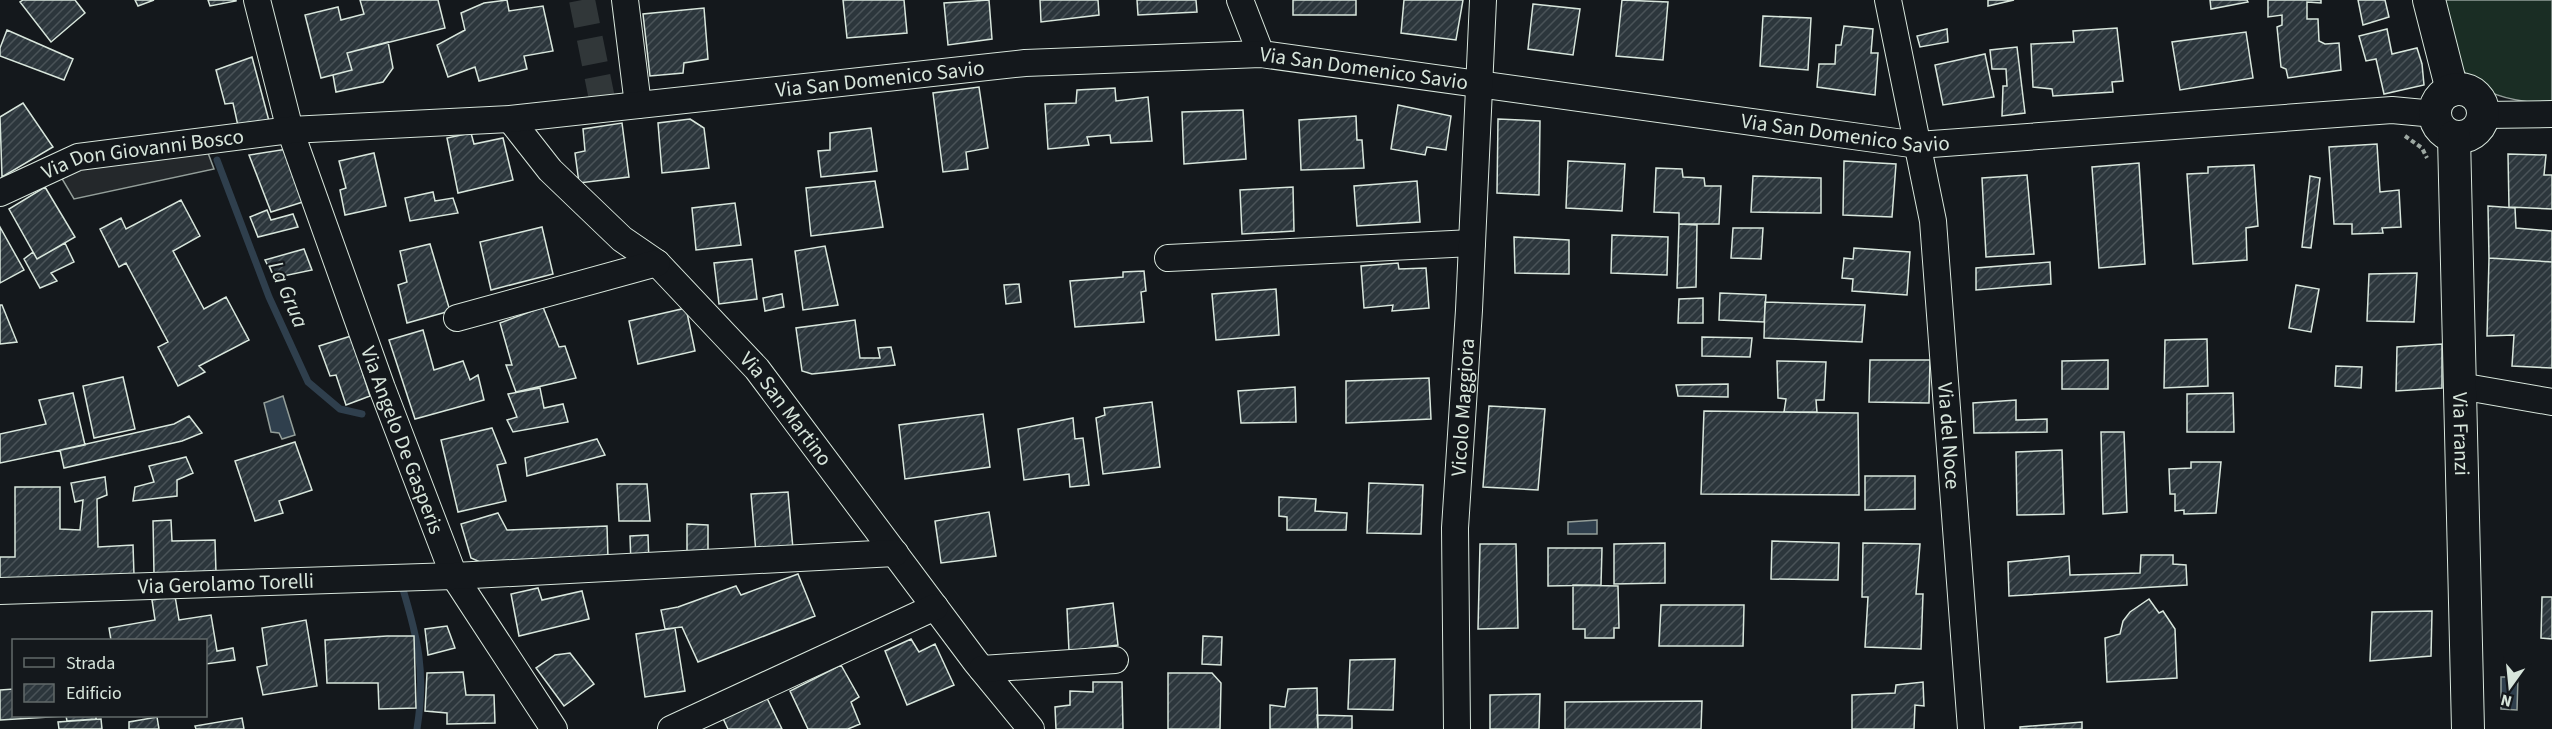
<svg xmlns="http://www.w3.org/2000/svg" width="2552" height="729" viewBox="0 0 2552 729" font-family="'Source Sans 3',sans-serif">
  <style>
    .pitch { fill: #1a2d24; stroke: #939e99; stroke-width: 1.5 }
    .parking { fill: #24282b; stroke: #939e99; stroke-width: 1.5 }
    .water { fill: #2f3f4d; stroke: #939e99; stroke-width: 1.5 }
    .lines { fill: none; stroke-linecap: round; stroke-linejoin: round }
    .stream { stroke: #2f3f4d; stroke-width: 7 }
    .building { fill: url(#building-hatch); stroke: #d8e6dc; stroke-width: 1.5 }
    .minor-tunnel { stroke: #313739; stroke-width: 26; stroke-dasharray: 26 13; stroke-linecap: butt }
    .minor-casing { stroke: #d8e6dc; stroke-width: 28 }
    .major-casing { stroke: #d8e6dc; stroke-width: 34 }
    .path { stroke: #9da8a2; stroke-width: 4; stroke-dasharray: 4.5 3; stroke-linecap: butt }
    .minor { stroke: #14181c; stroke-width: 26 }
    .major { stroke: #14181c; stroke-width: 32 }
    .labels { text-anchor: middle; stroke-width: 4.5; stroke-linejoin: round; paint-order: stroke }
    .street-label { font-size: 21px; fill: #d8e6dc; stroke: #14181c }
    .water-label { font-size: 22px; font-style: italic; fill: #d8e6dc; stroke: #14181c }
  </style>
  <defs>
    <pattern id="building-hatch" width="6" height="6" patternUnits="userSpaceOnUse" patternTransform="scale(1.5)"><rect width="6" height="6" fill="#2c363c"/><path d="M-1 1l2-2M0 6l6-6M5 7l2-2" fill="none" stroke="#4a5358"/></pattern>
  </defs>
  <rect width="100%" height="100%" fill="#14181c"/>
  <path class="pitch" d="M2441 0H2552V104C2518 102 2471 97 2457 58 2450 40 2447 19 2441 0Z"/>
  <path class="parking" d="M208 153 214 169 74 199 55 167Z"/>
  <path class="water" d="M283 396 295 435 282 439 279 433 271 432 264 403Z
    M1597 520V534H1568V522Z
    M2501 677H2518L2517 710 2501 709Z"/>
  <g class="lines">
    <path class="stream" d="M217 160 269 297 308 382 340 409 362 414
      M402 586C418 639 426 672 417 729"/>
  </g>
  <path class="building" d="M23 0H75L85 13 51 42 20 2Z
    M135 0H154L138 6Z
    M208 0H236V1L210 6Z
    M360 0H438L445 28 347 53 352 70 321 78 305 15 338 7 341 20 364 14Z
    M507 0 509 11 543 6 553 51 524 56 527 69 479 81 475 67 448 77 437 45 465 30 461 13 484 3Z
    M843 0H904L907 33 847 38Z
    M989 0 992 39 948 45 944 3Z
    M1040 0H1098L1099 15 1041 22Z
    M1137 0H1196L1197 12 1138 15Z
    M1293 0H1356V15H1293Z
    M1404 0H1463L1456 40 1401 33Z
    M1622 0 1668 2 1663 60 1616 56Z
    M1988 0H2014L1988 6Z
    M2210 0H2247L2248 2 2211 9Z
    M2268 0H2321V3L2307 2V19H2318L2319 41 2325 44 2339 43 2341 70 2288 78 2286 69 2281 67 2277 27 2282 25V15L2268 17Z
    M2358 0H2385L2389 17 2363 25Z
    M1533 4 1580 9 1573 55 1528 49Z
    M704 8 708 59 684 63 683 73 650 76 643 14Z
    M1763 16 1811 18 1808 70 1760 66Z
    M1844 26 1873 29 1871 53H1878L1875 95 1817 87 1819 64H1835L1836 45H1841Z
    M2117 28 2123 81 2112 82 2113 92 2053 96 2052 89 2033 87 2031 44 2074 42 2073 31Z
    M1947 29 1948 42 1920 47 1917 36Z
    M2387 29 2392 54 2417 48 2422 64 2424 85 2384 94 2376 59 2366 61 2359 36Z
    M7 30 73 59 64 80 0 56V48Z
    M2246 32 2253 78 2180 90 2172 42Z
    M388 42 393 68 383 82 336 92 333 75 352 70 347 53Z
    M2017 47 2025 113 2002 116 2003 86H2007L2006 69H1992L1990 50Z
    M1985 54 1994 97 1943 105 1935 65Z
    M252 57 269 121 238 126 233 103 225 104 216 70Z
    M979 87 988 148 966 152 968 169 943 172 933 93Z
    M1115 88 1116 101 1148 97 1152 141 1111 143 1110 135 1087 137 1089 145 1048 149 1045 104 1076 103 1077 90Z
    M23 103 53 147 2 177 0 117Z
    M1398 105 1451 116 1446 150 1427 147 1425 155 1391 149Z
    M1243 110 1246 159 1184 164 1182 112Z
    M1356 116 1357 140H1362L1364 168 1301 170 1299 120Z
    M690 119 704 128 709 168 662 173 658 123Z
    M1498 119 1540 121 1539 195 1497 193Z
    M622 123 629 177 579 183 575 153 585 151 583 129Z
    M871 128 877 171 821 177 818 151 830 150V133Z
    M471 133 474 144 503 138 513 180 458 193 447 138Z
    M2377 144 2380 192 2399 190 2401 227 2382 228 2383 233 2352 234V224H2334L2329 147Z
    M287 149 306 201 271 212 249 155Z
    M374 153 386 206 345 215 340 190 346 188 339 161Z
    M2508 154 2546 155 2544 175H2552V209L2509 207Z
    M1568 161 1625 164 1622 211 1566 208Z
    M1844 161 1896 164 1892 217 1843 215Z
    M2139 163 2145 264 2099 268 2092 167Z
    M2254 165 2258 226 2246 228 2247 260 2193 264 2187 174 2208 173V167Z
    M1656 168 1682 169 1683 177 1704 178 1705 186H1721L1719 224H1679V213L1654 212Z
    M2027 175 2034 254 1986 257 1982 178Z
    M1753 176 1821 178V213L1751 212Z
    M2310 176 2320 178 2311 248 2302 247Z
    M875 181 883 227 811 236 806 188Z
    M1417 181 1420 222 1357 226 1354 186Z
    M45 187 75 237 37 259 9 209Z
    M1293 187 1294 231 1242 234 1240 190Z
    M433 192 435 201 453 198 458 213 410 221 405 198Z
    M181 200 200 236 173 251 204 309 226 297 249 340 199 366 205 372 178 386 158 347 168 342 126 263 119 267 100 229 121 218 126 229Z
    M735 203 741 245 696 250 692 208Z
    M2488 206 2515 208 2516 228 2552 231V262L2489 258Z
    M267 210 271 220 293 214 298 227 258 237 250 217Z
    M1679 224 1697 225 1696 287 1677 288Z
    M0 227 24 270 0 283Z
    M542 227 553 274 491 290 480 242Z
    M1733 228H1763L1761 259 1731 258Z
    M1612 235 1668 237 1667 275 1611 273Z
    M1514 237 1569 240V274L1515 273Z
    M65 243 74 262 51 273 57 281 40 288 24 259 33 252 37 259Z
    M430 244 450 311 407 323 398 285 407 282 400 251Z
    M825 246 838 305 803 310 795 251Z
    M1854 248 1910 252 1907 295 1852 291 1853 279 1842 278 1844 258 1853 259Z
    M304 249 312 270 274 278 265 260Z
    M2489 258 2552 262V368L2512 366 2514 335 2487 336Z
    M752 259 757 299 719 304 714 263Z
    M2050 262 2051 284 1976 290V268Z
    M1398 263 1399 269 1426 268 1429 308 1392 311 1393 305 1364 308 1361 266Z
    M1144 271 1146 291 1141 292 1144 322 1075 327 1070 281 1123 277V272Z
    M2417 273 2414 322 2367 321 2369 274Z
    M1019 284 1021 302 1006 304 1004 285Z
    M2296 285 2319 289 2311 332 2289 328Z
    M1276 289 1279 335 1216 340 1212 294Z
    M1720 293 1766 295 1764 322 1719 320Z
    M782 294 784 307 765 311 763 298Z
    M1703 298V323H1678L1679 299Z
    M1765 302 1865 305 1862 342 1764 338Z
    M0 305H2L17 342 0 344Z
    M543 307 559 347 565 346 576 378 516 392 506 365H512L500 323Z
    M686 308 695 351 638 364 629 321Z
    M855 320 860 358H880L878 348 891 347 895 365 812 374 802 371 796 328Z
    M423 330 434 370 463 361 470 380 478 375 484 400 415 419 389 340Z
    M351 336 370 396 346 405 336 375 330 376 319 346Z
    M1702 337 1752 338 1750 357 1702 356Z
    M2207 339 2208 386 2164 388 2165 340Z
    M2442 344V388L2396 391 2397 347Z
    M1870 360H1930L1929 403 1869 402Z
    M2108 360V389H2062V361Z
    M1777 361 1826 362 1824 400H1816L1817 412H1784L1786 399 1778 398Z
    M2336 366 2362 367 2361 388 2335 386Z
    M123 377 135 429 94 438 83 386Z
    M1429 378 1431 419 1346 423V381Z
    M1728 384V397L1678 396 1676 385Z
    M1295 387 1296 422 1241 423 1238 391Z
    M540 388 544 408 563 404 568 422 513 432 507 420 517 417 508 394Z
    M73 393 85 445 0 463V434L46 424 39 400Z
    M2233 393 2234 432H2187V394Z
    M2016 400V420L2047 419V432L1974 433 1973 403Z
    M1152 402 1160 467 1103 474 1096 418 1105 415 1104 408Z
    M1489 406 1545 409 1538 490 1483 487Z
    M1704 411 1858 413 1859 495 1701 494Z
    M983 414 990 467 905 479 899 425Z
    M189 416 202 433 182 441 64 468 60 450 174 424Z
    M1073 418 1075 439 1083 438 1089 485 1070 487 1069 474 1024 480 1018 429Z
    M492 428 506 463 497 465 506 501 458 512 441 440Z
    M2101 432H2124L2127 512 2103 514Z
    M597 439 605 455 527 476 525 458Z
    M295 442 312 490 279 501 283 513 255 521 235 461Z
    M2062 450 2064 514 2017 515 2016 452Z
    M186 457 193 473 177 480V496L133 501 135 487 154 482 149 466Z
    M2191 462H2221L2216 513 2184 514V510L2175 511V494H2170L2169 469 2191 468Z
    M1865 476H1915V509L1865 510Z
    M105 477 107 495 97 499 98 547 133 545 134 575 0 582V557H15V487H60V529L80 530 83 500 75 502 71 483Z
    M1369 483 1423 485 1421 534 1367 533Z
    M617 484H647L650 521H619Z
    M788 492 793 549 756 553 751 494Z
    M1279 497 1316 499 1315 511 1347 513 1346 530H1287V517L1279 516Z
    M989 512 996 556 941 563 935 521Z
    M498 513 507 530 607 526 608 558 487 565 471 558 461 524Z
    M171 520 172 541 215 540 216 573 154 574 153 521Z
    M687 524 708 525V554H687Z
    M648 535 649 563 631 565 630 536Z
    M1772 541 1839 543 1838 580 1771 579Z
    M1665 543V583L1614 584V544Z
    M1863 543 1920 544 1916 594H1923L1921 649 1865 647 1868 597H1862Z
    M1480 544H1516L1518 628 1478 629Z
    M1548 548H1602L1601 585 1548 586Z
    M2141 555H2173V564L2186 565 2187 585 2009 596 2008 562 2069 556 2070 575 2140 573Z
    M798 574 815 616 698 662 682 627 665 629 661 610 678 607 736 586 741 595Z
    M1573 585 1618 586 1619 628H1614V638H1585V629H1573Z
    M538 588 542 600 582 591 589 619 519 636 511 594Z
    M175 596 179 620 211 615 217 651 233 648 235 660 206 664V640H111L109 628 155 620 152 600Z
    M2542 597H2552V639L2541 638Z
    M2149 599 2159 613 2163 611 2175 629 2177 678 2107 682 2105 638 2120 634 2123 621 2130 612Z
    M1113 603 1118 645 1069 651 1067 609Z
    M1661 605H1744L1743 646H1659Z
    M2432 611 2431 656 2370 661 2372 612Z
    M306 620 317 686 263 695 257 667 267 665 262 628Z
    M447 626 455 648 428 655 425 629Z
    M675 628 685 691 645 697 636 634Z
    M387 636H414L416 708 379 709 378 683H327L325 640Z
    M1203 636 1222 637 1221 665 1202 664Z
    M911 639 919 652 935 644 954 685 907 705 885 651Z
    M570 653 594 684 564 706 536 668 555 655Z
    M1395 659 1393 710 1348 709 1350 660Z
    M841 665 859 697 851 702 860 724 848 729H808L790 691Z
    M463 672 466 695H494L495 723 447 724V713L425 711 427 673Z
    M1168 673H1212L1221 683 1220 729H1168Z
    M1093 682H1122L1123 729H1056L1055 707 1070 705V691L1093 692Z
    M1923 682 1924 706 1915 705 1914 729H1852V695L1895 693 1896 685Z
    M1317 688 1318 729H1270V705L1285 707 1288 689Z
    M14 689V716H96V719L67 721 66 716 0 720V690Z
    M764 692 782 729H728L721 714Z
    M1540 694 1539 729H1490V695Z
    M1702 701 1701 729H1565V702Z
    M1317 715 1352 716V729H1318Z
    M157 717 159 729H129V722Z
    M242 718 244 729H196L195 726Z
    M101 719 102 729H59L58 722Z
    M2082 722V729H2020V727Z"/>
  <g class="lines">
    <path class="minor-tunnel" d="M582 0 604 109"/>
    <defs>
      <g id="minor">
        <path id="s1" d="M257 0 290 130 382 388 454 576 554 729"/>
        <path d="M625 0 638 105"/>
        <path d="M1240 0 1261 54"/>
        <path id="s2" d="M1888 0 1933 221 1971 729"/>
        <path d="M2484 115 2552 114"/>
        <path id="s3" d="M510 119 550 170 622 239 657 263 757 369 976 662 1031 729"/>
        <path id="s4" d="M0 193 78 157 290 130 510 119 1025 63 1261 54 1918 145 2392 110 2435 114"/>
        <path d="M1168 258 1472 243"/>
        <path d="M457 318 657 263"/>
        <path d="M2460 386 2552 402"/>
        <path id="s5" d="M0 591 454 576 895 553"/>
        <path d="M982 669 1115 660"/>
        <path d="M671 729 935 607"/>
        <path id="s6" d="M1457 729 1455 528 1469 310 1483 0"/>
      </g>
      <g id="major">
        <path d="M2429 0 2452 90"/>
        <circle cx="2459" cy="113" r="24"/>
        <path id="s7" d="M2454 137 2468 729"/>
      </g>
    </defs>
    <use href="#minor" class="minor-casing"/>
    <use href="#major" class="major-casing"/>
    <path class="path" d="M2405 136 2422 148 2427 158"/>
    <use href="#minor" class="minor"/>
    <use href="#major" class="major"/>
  </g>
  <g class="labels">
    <g class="street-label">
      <text dy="7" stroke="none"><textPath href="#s4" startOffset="1378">Via San Domenico Savio</textPath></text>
      <text dy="7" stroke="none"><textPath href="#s4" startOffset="892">Via San Domenico Savio</textPath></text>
      <text dy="7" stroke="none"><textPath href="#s4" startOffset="1864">Via San Domenico Savio</textPath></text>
      <text dy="7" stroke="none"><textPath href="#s4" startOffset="150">Via Don Giovanni Bosco</textPath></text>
      <text dy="7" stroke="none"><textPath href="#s6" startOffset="322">Vicolo Maggiora</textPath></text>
      <text dy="7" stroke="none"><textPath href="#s3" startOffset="402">Via San Martino</textPath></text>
      <text dy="7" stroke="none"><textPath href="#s7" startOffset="297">Via Franzi</textPath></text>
      <text dy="7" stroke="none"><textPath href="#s2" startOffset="441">Via del Noce</textPath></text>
      <text dy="7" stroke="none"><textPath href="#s1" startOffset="464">Via Angelo De Gasperis</textPath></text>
      <text dy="7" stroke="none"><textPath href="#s5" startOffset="226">Via Gerolamo Torelli</textPath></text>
    </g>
    <g class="water-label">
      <text transform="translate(289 294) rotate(67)" y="8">La Grua</text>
    </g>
  </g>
  <rect x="12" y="639" width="195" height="78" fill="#14181c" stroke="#626a69" stroke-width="1.5"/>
  <rect x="24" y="658" width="30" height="9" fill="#14181c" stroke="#626a69" stroke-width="1.5"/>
  <text x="66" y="669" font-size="18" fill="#d8e6dc">Strada</text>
  <rect x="24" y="684" width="30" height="18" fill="url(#building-hatch)" stroke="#626a69" stroke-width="1.5"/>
  <text x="66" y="699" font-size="18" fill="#d8e6dc">Edificio</text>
  <g transform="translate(2510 687) rotate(195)" stroke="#14181c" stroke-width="4.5" paint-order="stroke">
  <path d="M0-4.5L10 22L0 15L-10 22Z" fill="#d8e6dc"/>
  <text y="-9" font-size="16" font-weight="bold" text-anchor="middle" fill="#d8e6dc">N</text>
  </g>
</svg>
